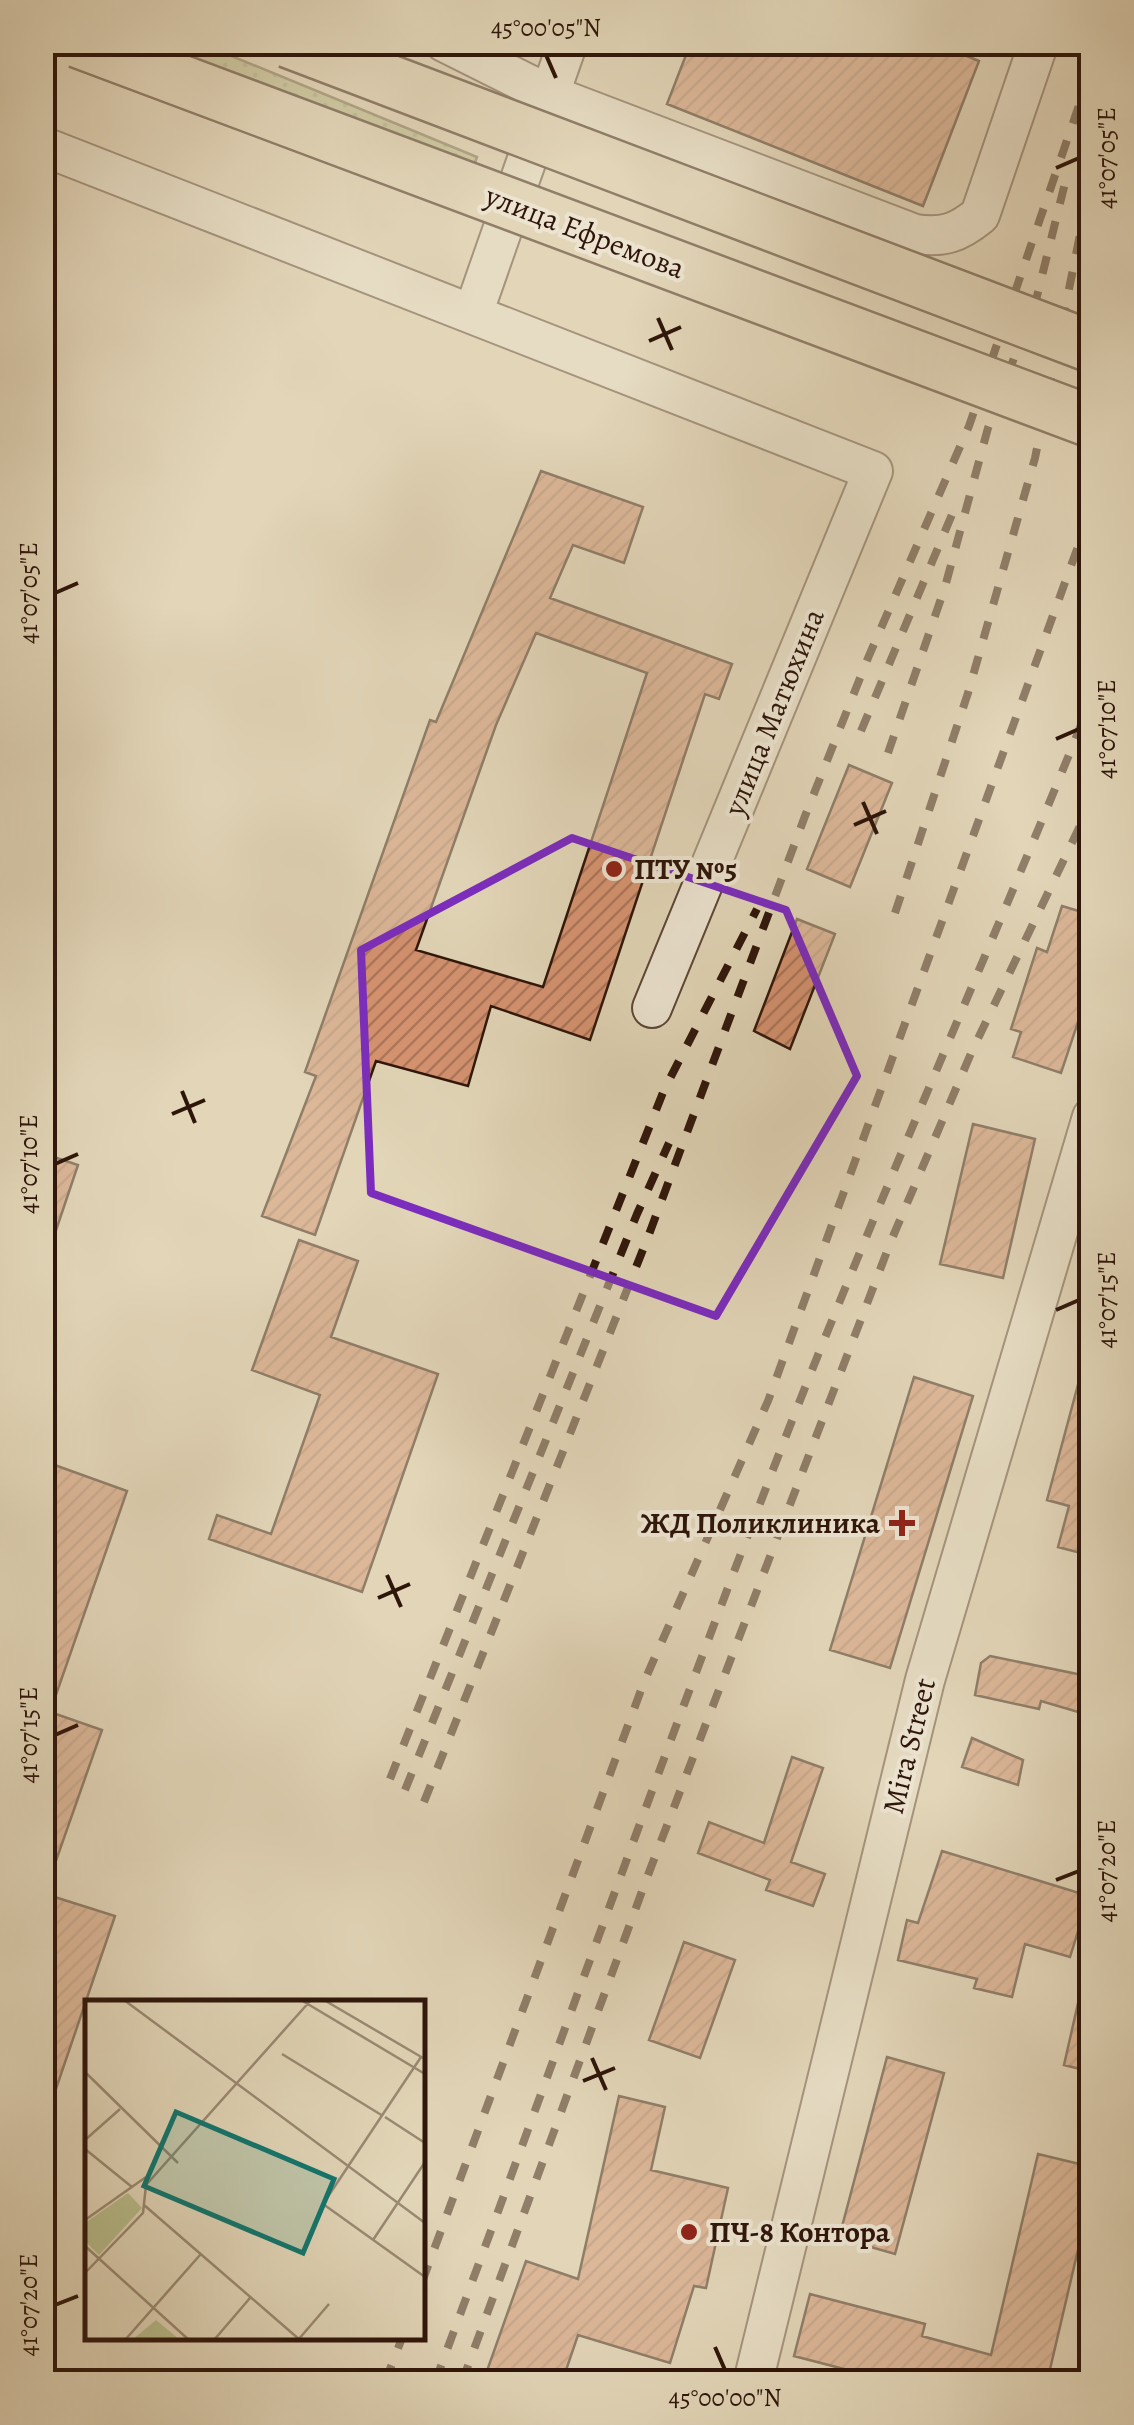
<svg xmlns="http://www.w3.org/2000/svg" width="1134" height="2425" viewBox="0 0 1134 2425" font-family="Alegreya,serif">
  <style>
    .grass { fill: url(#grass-dots); stroke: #73684a; stroke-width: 2.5 }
    .building { fill: url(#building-hatch); stroke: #2e150a; stroke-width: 2.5; fill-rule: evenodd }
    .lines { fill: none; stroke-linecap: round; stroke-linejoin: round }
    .minor-casing { stroke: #5b4536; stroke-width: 42 }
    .minor { stroke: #ece4d1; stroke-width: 38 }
    .rail { stroke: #2e150a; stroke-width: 8; stroke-dasharray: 18 18; stroke-linecap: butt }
    .major-bridge-casing { stroke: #2e150a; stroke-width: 55; stroke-linecap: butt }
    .major-bridge { stroke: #e2d6b8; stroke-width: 50 }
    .marked { fill: none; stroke: #7b2cbf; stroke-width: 8; stroke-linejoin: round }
    .ticks { fill: none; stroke: #2e150a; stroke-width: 4 }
    .poi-dot { fill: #8f2418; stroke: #ece4d1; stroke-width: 4 }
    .labels { text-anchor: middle; stroke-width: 8; stroke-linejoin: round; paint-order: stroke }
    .street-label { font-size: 30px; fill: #2e150a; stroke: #ece4d1 }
    .poi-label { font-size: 30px; font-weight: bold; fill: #2e150a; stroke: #ece4d1; text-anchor: start }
    .inset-road { fill: none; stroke: #9a8972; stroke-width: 2.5 }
    .view { fill: #0f766e; fill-opacity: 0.15; stroke: #0f766e; stroke-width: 5 }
    .inset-edge { fill: none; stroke: #2e150a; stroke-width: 5 }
    .neatline { fill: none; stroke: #2e150a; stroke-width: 4 }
    .ticks-label { font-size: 25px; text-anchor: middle; fill: #2e150a }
  </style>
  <defs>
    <pattern id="grass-dots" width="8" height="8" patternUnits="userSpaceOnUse" patternTransform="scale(2.5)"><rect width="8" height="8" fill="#b8bc8b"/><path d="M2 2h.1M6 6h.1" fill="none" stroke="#9ea177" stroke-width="1.8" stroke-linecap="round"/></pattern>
    <pattern id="building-hatch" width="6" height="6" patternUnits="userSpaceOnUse" patternTransform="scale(2.5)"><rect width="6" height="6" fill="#d69371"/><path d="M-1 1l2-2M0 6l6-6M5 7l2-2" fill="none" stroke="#ae775b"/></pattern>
  </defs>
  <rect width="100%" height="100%" fill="#e2d6b8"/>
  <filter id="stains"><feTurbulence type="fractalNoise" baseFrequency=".002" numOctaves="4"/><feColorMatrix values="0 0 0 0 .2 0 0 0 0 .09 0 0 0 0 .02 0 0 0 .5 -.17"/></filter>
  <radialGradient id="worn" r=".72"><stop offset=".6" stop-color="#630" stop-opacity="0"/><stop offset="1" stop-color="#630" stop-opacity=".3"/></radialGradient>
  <path class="grass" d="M134 43H200L477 157 470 176Z"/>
  <path class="building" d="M691 42H933L979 61 923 206 667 104Z
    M541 471 643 507 624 563 573 545 550 598 732 664 719 699 705 694 590 1040 491 1006 468 1086 376 1061 315 1235 262 1216 316 1076 305 1072 430 720 436 722ZM536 633 647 673 543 987 416 950 496 725Z
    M849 765 892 783 850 887 807 869Z
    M1062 906 1092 915V980L1061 1073 1013 1057 1021 1032 1011 1029 1037 948 1047 952Z
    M797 919 835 934 790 1049 754 1031Z
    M973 1124 1035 1139 1003 1278 940 1264Z
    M42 1153 78 1165 47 1257 42 1256Z
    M299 1240 358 1261 331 1337 438 1374 362 1592 209 1539 217 1515 271 1534 320 1395 252 1370Z
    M1083 1366 1092 1367V1556L1058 1547 1069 1506 1047 1500Z
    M914 1377 973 1396 890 1668 830 1650Z
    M49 1463 127 1491 50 1712 102 1730 46 1889 42 1888V1482Z
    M990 1656 1092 1677V1716L1041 1701 1039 1709 975 1695 981 1663Z
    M972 1738 1023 1760 1018 1785 962 1767Z
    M792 1757 823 1768 791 1862 825 1874 813 1906 766 1890 770 1880 698 1853 709 1822 764 1843Z
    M942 1851 1089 1896 1070 1957 1025 1944 1012 1997 974 1988 977 1979 898 1960 907 1920 918 1923Z
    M42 1893 115 1916 46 2118H42Z
    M684 1942 735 1960 700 2058 649 2040Z
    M1081 1990 1092 1991V2072L1064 2065Z
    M887 2057 944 2073 895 2254 839 2238Z
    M619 2096 665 2107 651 2170 728 2188 706 2288 694 2286 670 2363 578 2335 562 2382H483L526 2261 578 2279Z
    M1038 2154 1092 2167V2190L1047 2382H894L794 2356 810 2294 925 2324 922 2336 991 2355Z"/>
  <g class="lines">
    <defs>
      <path id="minor" d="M444 42 548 94 915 234C944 238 958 233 980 215L1039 42
        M42 146 873 471 652 1008
        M474 311 568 42
        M753 2382 925 1680 1092 1117"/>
    </defs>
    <use href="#minor" class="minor-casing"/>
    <use href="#minor" class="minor"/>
    <path class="rail" d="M861 731 956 505
      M888 753 945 587 988 428 1037 296 1066 179
      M895 913 968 693 1035 458 1092 175
      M390 1779 664 1090 757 909
      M405 1790 637 1214 669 1143
      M424 1802 648 1237 805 816 868 658 969 426 1087 82 1092 55
      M422 2282 644 1682 768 1401 1092 508
      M385 2382 402 2338
      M435 2382C546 2084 652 1784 766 1488 867 1222 986 962 1092 698
      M462 2382 648 1875 891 1241 972 1051 1092 801"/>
    <defs>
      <path id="major-bridge" d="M78 42 1092 422
        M288 42 1092 347"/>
    </defs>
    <use href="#major-bridge" class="major-bridge-casing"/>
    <use href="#major-bridge" class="major-bridge"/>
  </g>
  <path d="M0 0H1134V2425H0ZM572 838 786 910 857 1076 716 1316 371 1193 361 950Z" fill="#e2d6b8" fill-opacity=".55" fill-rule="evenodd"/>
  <path class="marked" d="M572 838 786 910 857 1076 716 1316 371 1193 361 950Z"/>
  <path class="ticks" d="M546 55 556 78M1056 168 1079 158M658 318 672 350M649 341 681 327M55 593 78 583M1056 739 1079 729M863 802 877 834M854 825 886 811M182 1091 195 1123M172 1114 205 1100M55 1164 78 1154M1056 1310 1079 1300M387 1575 401 1607M378 1598 410 1584M55 1735 78 1725M1056 1880 1079 1871M592 2058 606 2090M583 2081 615 2068M55 2305 78 2296M715 2347 725 2370"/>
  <g class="poi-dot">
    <circle cx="614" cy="869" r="10"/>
    <path d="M897 1508h10v10h10v10h-10v10h-10v-10h-10v-10h10z"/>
    <circle cx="689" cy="2232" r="10"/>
  </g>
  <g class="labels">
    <g class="street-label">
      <text transform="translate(585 232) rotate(21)" y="10">улица Ефремова</text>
      <text transform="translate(774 712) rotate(-68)" y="10">улица Матюхина</text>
      <text transform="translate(909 1746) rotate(-76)" y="10">Mira Street</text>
    </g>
    <g class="poi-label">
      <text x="634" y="879">ПТУ №5</text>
      <text x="880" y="1533" text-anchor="end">ЖД Поликлиника</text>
      <text x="709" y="2242">ПЧ-8 Контора</text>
    </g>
  </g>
  <g transform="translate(85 2000)">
    <rect width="340" height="340" fill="#e2d6b8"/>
    <path d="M43 193 57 208 14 255 0 241V223Z" fill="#b8bc8b"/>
    <path d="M71 320 95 340H47Z" fill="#b8bc8b"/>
    <path class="inset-road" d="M39 0 340 223M216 0 340 74M239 0 338 58M197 54 298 116M336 57 238 204 340 277M0 72 93 163M300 117 340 143M0 140 35 109M0 149 47 187M59 205 215 340M0 220 61 177M288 240 340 162M0 246 104 340M0 273 58 213 61 185 226 0M40 340 115 255M129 340 165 298M213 340 244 304"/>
    <path class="view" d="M91 112 249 179 218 253 59 186Z"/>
    <rect width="340" height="340" class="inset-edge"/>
  </g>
  <rect width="1134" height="2425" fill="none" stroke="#e2d6b8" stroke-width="110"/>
  <rect x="55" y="55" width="1024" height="2315" class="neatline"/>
  <g class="ticks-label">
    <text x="546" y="36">45°00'05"N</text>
    <text transform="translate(1106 158) rotate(-90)" y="9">41°07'05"E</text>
    <text transform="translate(28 593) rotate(-90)" y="9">41°07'05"E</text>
    <text transform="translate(1106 729) rotate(-90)" y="9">41°07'10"E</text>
    <text transform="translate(28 1164) rotate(-90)" y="9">41°07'10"E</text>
    <text transform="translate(1106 1300) rotate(-90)" y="9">41°07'15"E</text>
    <text transform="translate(28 1735) rotate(-90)" y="9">41°07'15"E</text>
    <text transform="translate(1106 1871) rotate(-90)" y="9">41°07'20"E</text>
    <text transform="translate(28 2305) rotate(-90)" y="9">41°07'20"E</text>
    <text x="725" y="2406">45°00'00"N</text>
  </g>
  <rect width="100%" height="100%" filter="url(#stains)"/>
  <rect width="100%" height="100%" fill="url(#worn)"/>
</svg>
